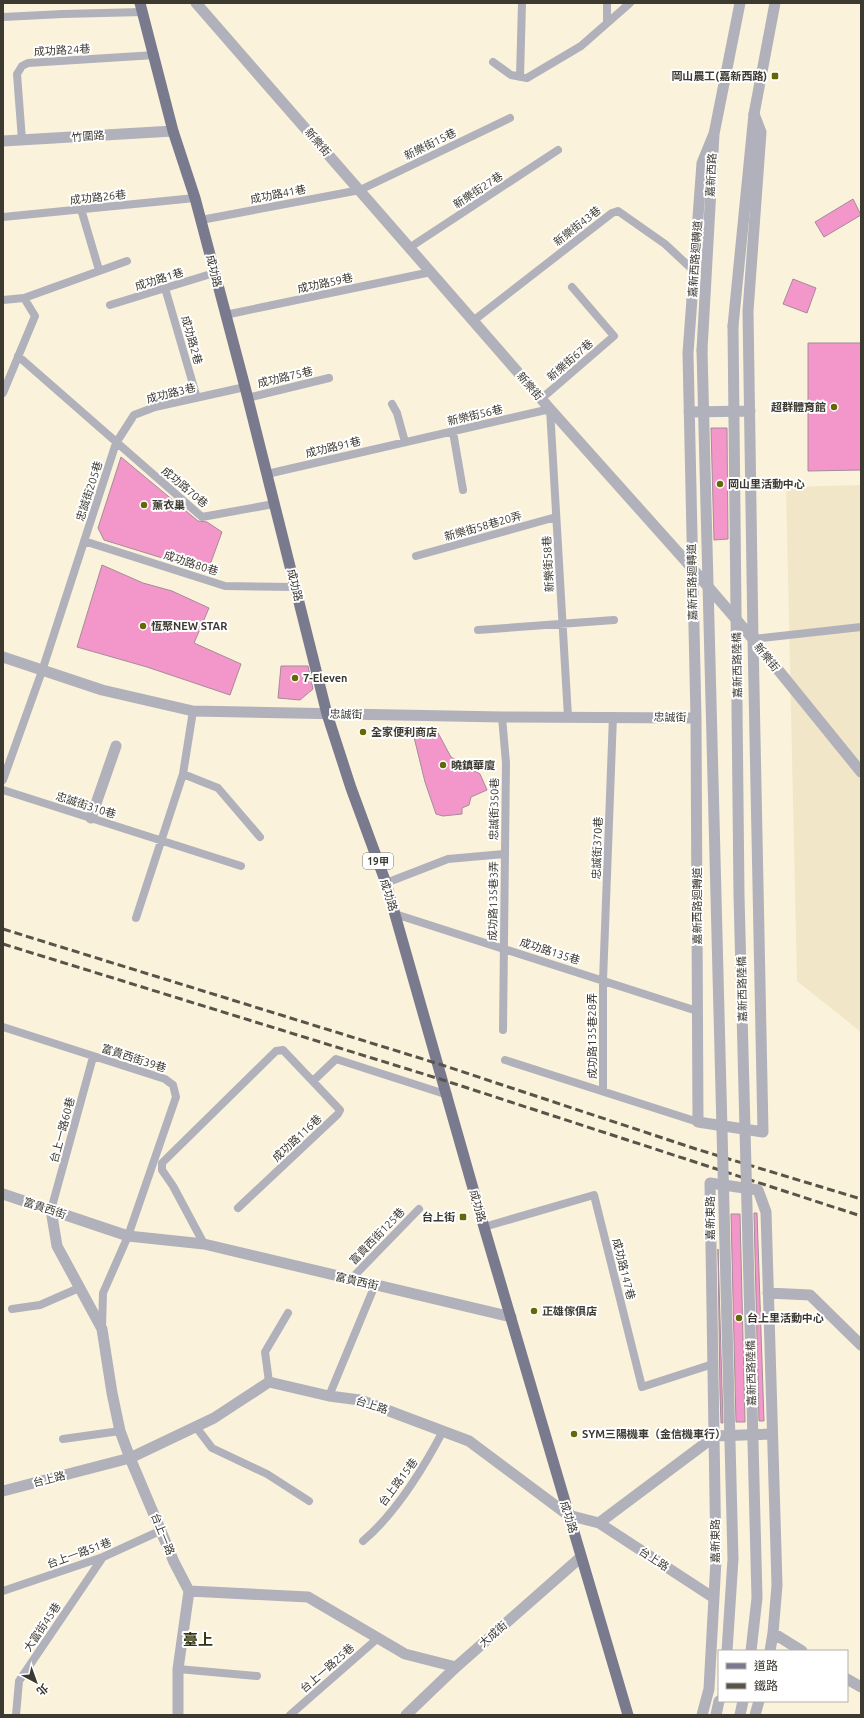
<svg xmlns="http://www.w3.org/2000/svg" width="864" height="1718" viewBox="0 0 864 1718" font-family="Ubuntu,'Noto Sans TC',sans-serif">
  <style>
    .built { fill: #f1e7c8 }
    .building { fill: #f397cb; stroke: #a38c98 }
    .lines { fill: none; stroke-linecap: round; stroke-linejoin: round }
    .service { stroke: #b0b1bb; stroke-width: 8 }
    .minor { stroke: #b0b1bb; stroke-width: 11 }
    .tertiary { stroke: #b0b1bb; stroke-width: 11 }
    .primary { stroke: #797a8d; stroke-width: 11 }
    .rail { stroke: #585449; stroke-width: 3; stroke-dasharray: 8 4; stroke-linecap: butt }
    .tertiary-bridge { stroke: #b0b1bb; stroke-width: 11 }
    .poi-dot { fill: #656807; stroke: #fff; stroke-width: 1.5 }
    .labels { text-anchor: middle; stroke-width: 4; stroke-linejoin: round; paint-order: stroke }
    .shield { fill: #fff; stroke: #76746e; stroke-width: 1 }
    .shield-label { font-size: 10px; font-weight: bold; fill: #3c3930 }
    .street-label { font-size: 11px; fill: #3c3930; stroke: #fff }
    .poi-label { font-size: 11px; font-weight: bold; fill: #3c3930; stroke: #fff; text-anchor: start }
    .district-label { font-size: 15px; font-weight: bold; fill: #33350b; stroke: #fff }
  </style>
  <rect width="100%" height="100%" fill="#faf2da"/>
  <path class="built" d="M861 485V1032L797 981 786 487Z"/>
  <path class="building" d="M853 199 861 215 824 237 815 222Z
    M793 279 816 288 807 313 783 304Z
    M808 343H861V470L808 471Z
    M711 428H727L728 539 714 540Z
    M121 457 198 521 207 522 222 532 211 562 198 569 104 540 98 528Z
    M102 565 143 583 172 591 209 608 194 643 241 664 230 695 147 667 77 647Z
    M281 666H308L313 689 300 700 278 698Z
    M423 728 437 731 451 757 480 774 487 790 471 797 469 805 462 808V814L443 816 436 814 425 782 412 729Z
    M754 1213H757L764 1421H759Z
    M731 1214H740L745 1422H736Z
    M718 1249 723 1423H721L720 1393Z"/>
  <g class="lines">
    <path class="service" d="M607 3V23
      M3 17 63 14 143 12
      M493 62 511 75 527 78 581 46 630 3
      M520 77 522 3
      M22 140 17 74 22 66 28 63 155 55
      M81 209 99 270
      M3 217 195 198
      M201 220 360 190 510 118
      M409 248 558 150
      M165 288 197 398
      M3 300 24 298 127 261
      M110 305 214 273
      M225 315 431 272
      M473 321 612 213 618 211 665 244 694 271
      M18 356 202 517 274 504
      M3 393 35 316 24 298
      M247 398 329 378
      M541 399 614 336 572 287
      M392 404 397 413 405 442
      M453 432 463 490
      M267 474 550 409 568 717
      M84 541 225 586 295 587
      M416 556 556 517
      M478 630 614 620
      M753 639 861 627
      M502 717 506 763 503 1030
      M183 774 218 788 260 837
      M3 780 42 671 116 443 134 415 155 407 245 387
      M3 790 241 866
      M386 883 448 859 504 854
      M395 914 697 1011
      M136 918 183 774 193 711
      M3 1027 165 1079 173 1085 176 1097 128 1236 103 1293 102 1328
      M505 1060 698 1122
      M313 1081 336 1059 448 1095
      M603 1091V981L613 716
      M51 1210 93 1057
      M484 1227 594 1195 642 1387 713 1364
      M204 1244 173 1186 162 1170V1163L276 1051 283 1050 340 1110 338 1114 238 1208
      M351 1279 419 1209
      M12 1309 40 1305 79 1288
      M269 1382 265 1352 288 1313
      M329 1396 375 1285
      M196 1427 212 1448 267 1474 309 1501
      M63 1439 120 1431
      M363 1541C396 1513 423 1469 443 1431
      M3 1591 103 1557 162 1530
      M178 1669 257 1676
      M16 1715 19 1681 103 1557
      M290 1715 378 1638"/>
    <path class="minor" d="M713 136 702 163 688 353 696 718 698 1122 763 1132 753 639 748 311 761 132 754 114
      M3 141 173 131
      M689 412 750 411
      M3 657 102 690 193 711 502 717 696 718
      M91 818 116 746
      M3 1194 128 1236 204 1244 511 1317
      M51 1210 57 1246 102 1329 112 1393 120 1431 130 1458 174 1562 189 1591 308 1597 405 1654 456 1667
      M768 1293 810 1295 861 1345
      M3 1491 130 1458 214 1418 269 1382 329 1396 360 1400 469 1441 568 1515 599 1523 714 1598
      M599 1523 715 1436 772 1434
      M773 1633 802 1651
      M847 1679 861 1687
      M178 1715V1669L189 1591
      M406 1715 456 1667 581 1557
      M702 1715 709 1689 716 1560 710 1183 758 1190 766 1212 777 1585 773 1633 770 1651
      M755 1715 759 1701"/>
    <path class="tertiary" d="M196 3 550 409 692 568 753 639 861 772
      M733 326 754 114 775 3
      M702 350 714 134 740 3
      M716 1715 719 1701
      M740 1715 743 1701"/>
    <path class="primary" d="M140 3 173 131 195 198 245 387 327 714 351 788 386 883 484 1227 628 1715"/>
    <path class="rail" d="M3 929 439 1064 696 1149 861 1199
      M3 944 443 1080 861 1216"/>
    <path class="tertiary-bridge" d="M733 326 739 895 757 1598 751 1651
      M702 350 733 1559 727 1651"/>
  </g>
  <g class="poi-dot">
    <rect x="771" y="72" width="8" height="8" rx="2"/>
    <circle cx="834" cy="407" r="4"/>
    <circle cx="720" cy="484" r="4"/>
    <circle cx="144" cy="505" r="4"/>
    <circle cx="143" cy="626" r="4"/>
    <circle cx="295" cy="678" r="4"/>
    <circle cx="363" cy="732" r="4"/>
    <circle cx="443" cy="765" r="4"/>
    <rect x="459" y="1213" width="8" height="8" rx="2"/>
    <circle cx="534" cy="1311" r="4"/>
    <circle cx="739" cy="1318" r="4"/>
    <circle cx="574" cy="1434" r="4"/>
  </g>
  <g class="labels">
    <rect class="shield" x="363" y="853" width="30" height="16" rx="3"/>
    <g class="shield-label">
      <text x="378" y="865">19甲</text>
    </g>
    <g class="street-label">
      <text transform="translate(62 50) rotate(-3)" y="4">成功路24巷</text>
      <text transform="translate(88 136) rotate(-4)" y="4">竹圍路</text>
      <text transform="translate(318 142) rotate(49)" y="4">新樂街</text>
      <text transform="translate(430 144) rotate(-26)" y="4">新樂街15巷</text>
      <text transform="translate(711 175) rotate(-87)" y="4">嘉新西路</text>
      <text transform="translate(478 190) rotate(-33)" y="4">新樂街27巷</text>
      <text transform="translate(278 194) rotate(-11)" y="4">成功路41巷</text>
      <text transform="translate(98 197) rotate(-6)" y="4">成功路26巷</text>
      <text transform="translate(577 226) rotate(-38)" y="4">新樂街43巷</text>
      <text transform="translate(695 259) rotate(-86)" y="4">嘉新西路迴轉道</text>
      <text transform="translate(214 271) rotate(76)" y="4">成功路</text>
      <text transform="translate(159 279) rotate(-17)" y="4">成功路1巷</text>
      <text transform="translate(325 283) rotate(-12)" y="4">成功路59巷</text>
      <text transform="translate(192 340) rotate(74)" y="4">成功路2巷</text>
      <text transform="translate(570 360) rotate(-41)" y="4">新樂街67巷</text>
      <text transform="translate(285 377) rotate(-13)" y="4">成功路75巷</text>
      <text transform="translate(530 386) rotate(49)" y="4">新樂街</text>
      <text transform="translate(171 393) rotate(-14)" y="4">成功路3巷</text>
      <text transform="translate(475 415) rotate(-13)" y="4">新樂街56巷</text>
      <text transform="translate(333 447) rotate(-13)" y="4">成功路91巷</text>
      <text transform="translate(185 487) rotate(40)" y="4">成功路70巷</text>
      <text transform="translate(89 491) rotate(-72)" y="4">忠誠街205巷</text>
      <text transform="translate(483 526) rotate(-16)" y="4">新樂街58巷20弄</text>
      <text transform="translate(191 563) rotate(18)" y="4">成功路80巷</text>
      <text transform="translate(548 564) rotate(-93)" y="4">新樂街58巷</text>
      <text transform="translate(692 582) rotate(-91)" y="4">嘉新西路迴轉道</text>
      <text transform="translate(295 585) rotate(76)" y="4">成功路</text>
      <text transform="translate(767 657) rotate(51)" y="4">新樂街</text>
      <text transform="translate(737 665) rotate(-91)" y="4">嘉新西路陸橋</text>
      <text transform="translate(346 714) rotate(1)" y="4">忠誠街</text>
      <text transform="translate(670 717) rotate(1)" y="4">忠誠街</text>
      <text transform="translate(86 805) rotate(18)" y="4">忠誠街310巷</text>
      <text transform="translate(494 809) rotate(-89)" y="4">忠誠街350巷</text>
      <text transform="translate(597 848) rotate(-88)" y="4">忠誠街370巷</text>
      <text transform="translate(389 895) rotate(73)" y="4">成功路</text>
      <text transform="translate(493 901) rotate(-89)" y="4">成功路135巷3弄</text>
      <text transform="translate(697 906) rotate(-90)" y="4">嘉新西路迴轉道</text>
      <text transform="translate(550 951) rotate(18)" y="4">成功路135巷</text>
      <text transform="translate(742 989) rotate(-91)" y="4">嘉新西路陸橋</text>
      <text transform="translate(592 1036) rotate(-90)" y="4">成功路135巷28弄</text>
      <text transform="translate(134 1058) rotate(18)" y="4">富貴西街39巷</text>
      <text transform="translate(62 1130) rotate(-75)" y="4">台上一路60巷</text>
      <text transform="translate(297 1138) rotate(-43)" y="4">成功路116巷</text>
      <text transform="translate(478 1206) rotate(75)" y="4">成功路</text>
      <text transform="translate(45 1208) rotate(18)" y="4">富貴西街</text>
      <text transform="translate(710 1218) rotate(-90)" y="4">嘉新東路</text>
      <text transform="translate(377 1236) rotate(-46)" y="4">富貴西街125巷</text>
      <text transform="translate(624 1269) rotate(76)" y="4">成功路147巷</text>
      <text transform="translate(357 1281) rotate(13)" y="4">富貴西街</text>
      <text transform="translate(751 1373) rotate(-91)" y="4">嘉新西路陸橋</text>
      <text transform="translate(372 1405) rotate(18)" y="4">台上路</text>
      <text transform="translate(49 1479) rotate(-14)" y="4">台上路</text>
      <text transform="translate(398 1482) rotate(-53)" y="4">台上路15巷</text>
      <text transform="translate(569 1517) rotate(73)" y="4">成功路</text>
      <text transform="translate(163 1534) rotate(68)" y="4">台上一路</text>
      <text transform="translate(715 1541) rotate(-90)" y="4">嘉新東路</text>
      <text transform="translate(79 1553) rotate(-20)" y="4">台上一路51巷</text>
      <text transform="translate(654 1559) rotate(33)" y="4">台上路</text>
      <text transform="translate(42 1627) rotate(-56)" y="4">大富街45巷</text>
      <text transform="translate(493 1634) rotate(-41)" y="4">大成街</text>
      <text transform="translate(327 1668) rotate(-41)" y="4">台上一路25巷</text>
    </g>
    <g class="poi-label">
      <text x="767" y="80" text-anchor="end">岡山農工(嘉新西路)</text>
      <text x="826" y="411" text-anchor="end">超群體育館</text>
      <text x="728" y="488">岡山里活動中心</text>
      <text x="152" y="509">薰衣巢</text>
      <text x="151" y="630">恆聚NEW STAR</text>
      <text x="303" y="682">7-Eleven</text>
      <text x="371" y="736">全家便利商店</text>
      <text x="451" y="769">曉鎮華廈</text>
      <text x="455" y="1221" text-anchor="end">台上街</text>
      <text x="542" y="1315">正雄傢俱店</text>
      <text x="747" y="1322">台上里活動中心</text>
      <text x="582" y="1438">SYM三陽機車（金信機車行）</text>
    </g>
    <g class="district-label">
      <text x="198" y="1645">臺上</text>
    </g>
  </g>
  <rect width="864" height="1718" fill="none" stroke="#3c3930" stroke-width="8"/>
  <rect x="718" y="1650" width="130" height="52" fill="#ffffff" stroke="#b1b0ac"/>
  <rect x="726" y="1663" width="20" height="6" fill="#797a8d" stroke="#b1b0ac"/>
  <text x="754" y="1670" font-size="12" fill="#3c3930">道路</text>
  <rect x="726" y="1683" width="20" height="6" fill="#585449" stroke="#b1b0ac"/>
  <text x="754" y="1690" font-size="12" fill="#3c3930">鐵路</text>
  <g transform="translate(36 1682) rotate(139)" stroke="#ffffff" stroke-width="3" paint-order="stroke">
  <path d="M0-3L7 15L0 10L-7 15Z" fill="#3c3930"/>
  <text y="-6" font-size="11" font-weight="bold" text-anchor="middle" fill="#3c3930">北</text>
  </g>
</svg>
